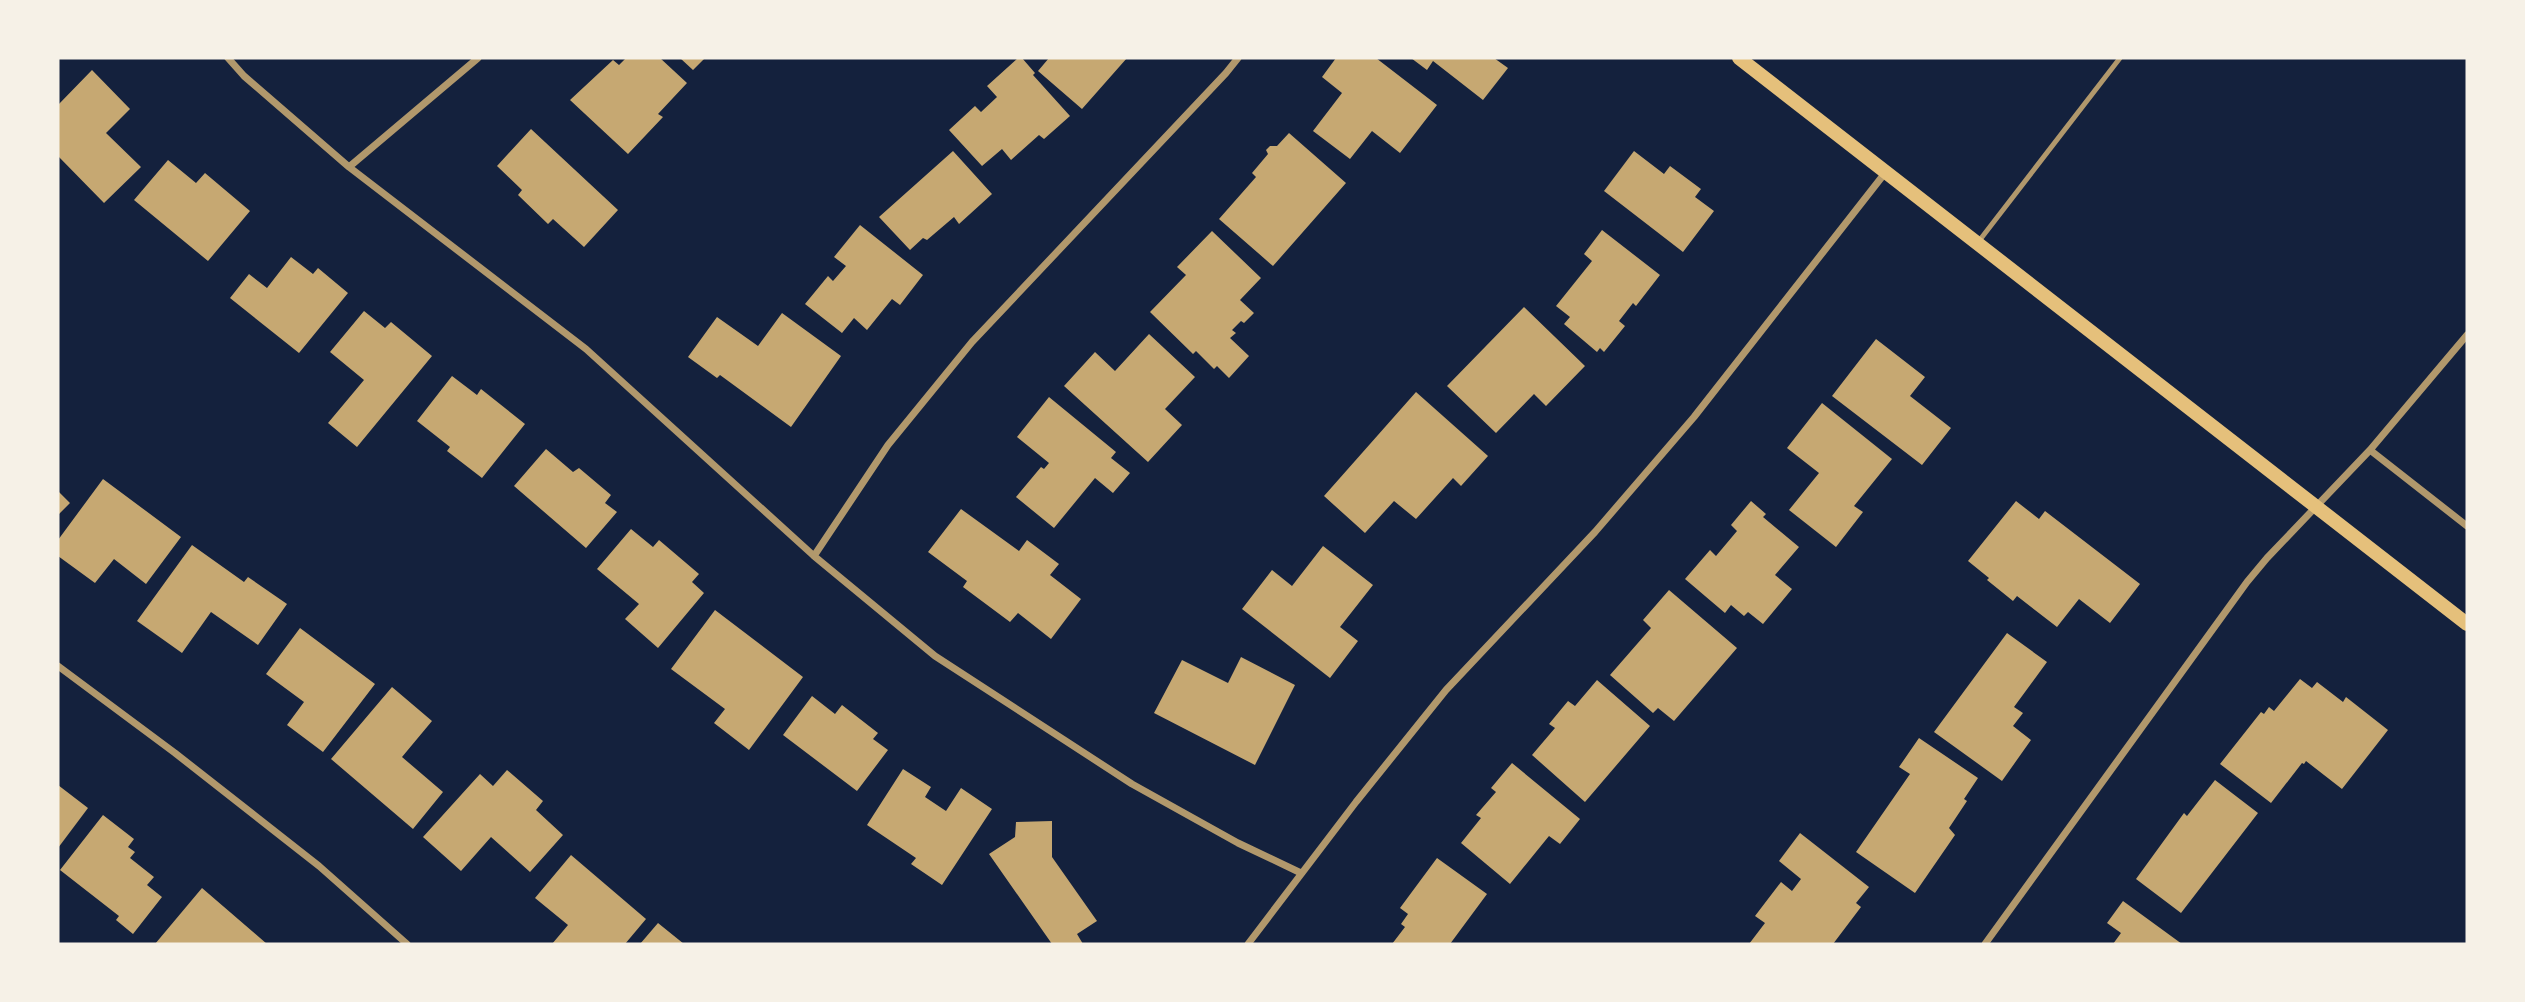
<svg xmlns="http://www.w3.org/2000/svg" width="2525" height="1002" viewBox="0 0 2525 1002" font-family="Manrope,sans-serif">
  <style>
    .building { fill: #c6a872 }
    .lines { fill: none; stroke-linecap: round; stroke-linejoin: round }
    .service { stroke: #b1986c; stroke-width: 5 }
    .minor { stroke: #b1986c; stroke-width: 7 }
    .secondary { stroke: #e5c07b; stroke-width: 14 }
  </style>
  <rect width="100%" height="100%" fill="#14213d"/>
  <path class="building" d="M626 58H660L687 83 658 114 663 117 628 154 570 100 613 60 619 65Z
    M680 58H705L693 70Z
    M1018 58H1022L1035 73 1033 75 1070 116 1044 139 1039 135 1011 160 1002 149 982 166 949 130 975 106 981 112 997 97 987 86Z
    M1049 58H1127L1082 109 1038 71Z
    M1336 58H1376L1437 105 1400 153 1372 131 1350 159 1313 131 1342 93 1322 77Z
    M1411 58H1494L1508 68 1483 100 1433 61 1427 70Z
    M92 70 130 109 106 133 141 167 104 203 58 156V105Z
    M531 129 618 210 584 247 553 219 548 224 518 195 522 190 497 166Z
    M1289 133 1346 183 1273 266 1219 219 1256 177 1252 173 1268 154 1266 150 1270 146H1277Z
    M953 151 992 194 959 224 954 217 927 240 923 238 910 250 879 217Z
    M1634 151 1664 174 1670 166 1701 189 1695 197 1714 211 1683 252 1604 191Z
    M168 160 196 183 205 173 250 211 208 261 134 200Z
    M860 225 923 275 900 305 892 299 867 330 854 318 842 333 805 304 828 276 833 281 846 266 834 257Z
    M1602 230 1660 275 1636 306 1633 303 1619 321 1625 326 1604 352 1600 348 1597 352 1564 324 1570 317 1556 306 1592 261 1584 254Z
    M1212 231 1261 278 1240 300 1254 313 1244 323 1241 321 1232 330 1236 333 1230 338 1249 356 1229 378 1217 366 1214 369 1196 351 1193 354 1150 312 1186 275 1177 267Z
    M291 257 313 274 318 268 348 293 299 353 230 298 249 274 267 288Z
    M1524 307 1585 366 1546 406 1534 394 1496 433 1447 386Z
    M364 311 385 328 391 322 432 356 357 447 328 423 364 380 330 352Z
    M782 313 841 356 791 427 720 375 717 378 688 357 717 317 758 346Z
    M1149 334 1195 377 1165 409 1182 425 1148 462 1064 386 1095 352 1115 371Z
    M1876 339 1925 377 1910 396 1951 428 1922 465 1832 396Z
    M452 376 477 395 481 389 525 424 482 478 447 451 450 447 417 421Z
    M1416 392 1488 456 1461 486 1453 478 1416 519 1394 501 1365 533 1324 496Z
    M1049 397 1116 452 1111 458 1130 473 1113 493 1095 478 1054 528 1016 497 1041 467 1044 469 1049 463 1017 437Z
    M1822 403 1892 459 1854 506 1863 512 1836 547 1789 510 1819 473 1787 448Z
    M546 449 573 472 579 468 611 495 605 503 617 512 586 548 514 486Z
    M103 479 181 537 146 584 114 559 95 583 58 556V540Z
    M58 491 70 503 58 515Z
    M1751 501 1766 514 1763 517 1799 547 1775 575 1792 589 1763 624 1748 612 1744 616 1731 605 1725 613 1685 579 1710 550 1716 556 1737 531 1731 525Z
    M2016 501 2039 519 2045 511 2140 584 2110 623 2079 599 2057 627 2017 596 2013 601 1987 580 1989 578 1968 561Z
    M961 509 1019 551 1027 540 1059 564 1050 575 1081 599 1051 639 1018 613 1010 622 963 587 967 581 928 552Z
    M631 529 653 547 659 540 699 574 692 582 704 593 658 648 625 619 639 604 597 569Z
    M192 545 244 582 248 577 287 604 258 645 211 612 182 653 137 621Z
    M1323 546 1373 585 1340 627 1358 641 1330 678 1242 609 1272 570 1292 586Z
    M1669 590 1737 648 1674 721 1658 708 1653 713 1610 675 1651 628 1643 620Z
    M715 610 803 677 749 750 714 723 725 709 671 669Z
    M300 628 375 684 323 752 287 725 304 702 266 674Z
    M2007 633 2047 662 2014 707 2023 713 2013 726 2031 740 2002 781 1934 732Z
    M1241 657 1295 685 1255 765 1154 713 1182 660 1228 683Z
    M2300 679 2312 688 2317 682 2343 702 2346 697 2388 730 2342 789 2306 761 2304 764 2302 763 2271 803 2220 764 2261 712 2264 714 2269 707 2274 711Z
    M1597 680 1650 726 1585 802 1532 755 1555 728 1549 724 1568 701 1575 706Z
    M392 687 432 721 402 757 443 792 413 829 331 759Z
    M812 696 835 714 842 705 878 733 873 739 888 750 857 791 783 735Z
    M1919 738 1978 778 1964 799 1967 801 1949 828 1955 835 1915 893 1856 852 1910 774 1899 767Z
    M1512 763 1580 819 1560 844 1549 836 1510 884 1461 843 1481 818 1476 815 1496 792 1491 788Z
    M903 769 931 787 925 797 946 811 961 788 992 809 942 885 911 864 916 858 867 825Z
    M507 770 543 801 536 810 563 835 530 872 491 837 461 871 423 837 480 774 493 786Z
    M2215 780 2258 813 2181 913 2136 879 2184 813 2187 816Z
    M58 785 88 808 58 848Z
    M103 815 134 839 128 847 135 852 130 858 154 877 147 885 162 897 133 934 116 920 119 916 60 870Z
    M1052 821V857L1097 921 1077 934 1083 944H1052L989 854 1015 837 1016 822Z
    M1800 833 1869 887 1856 903 1861 907 1833 944H1749L1765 923 1755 916 1781 882 1792 891 1801 879 1779 861Z
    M571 855 646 919 625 944H552L568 925 535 898Z
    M1437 858 1487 894 1450 944H1392L1405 927 1401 924 1408 914 1400 908Z
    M202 888 267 944H155Z
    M2123 901 2182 944H2113L2121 933 2107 923Z
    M658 923 684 944H640Z"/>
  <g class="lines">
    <path class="service" d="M1979 241 2120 58"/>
    <path class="minor" d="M228 58 244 76 349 167 586 349 814 556 935 656 1132 784 1238 843 1301 873
      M349 167 478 58
      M2370 450 2467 526
      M814 556 888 445 972 342 1226 73 1238 58
      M58 666 175 753 319 866 407 944
      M1248 944 1356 802 1446 690 1595 532 1694 417 1885 173
      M1985 944 2247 582 2267 558 2370 450 2467 335"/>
    <path class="secondary" d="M1739 58 2467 624"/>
  </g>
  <rect width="2525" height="1002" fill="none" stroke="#f6f1e7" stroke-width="119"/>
</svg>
